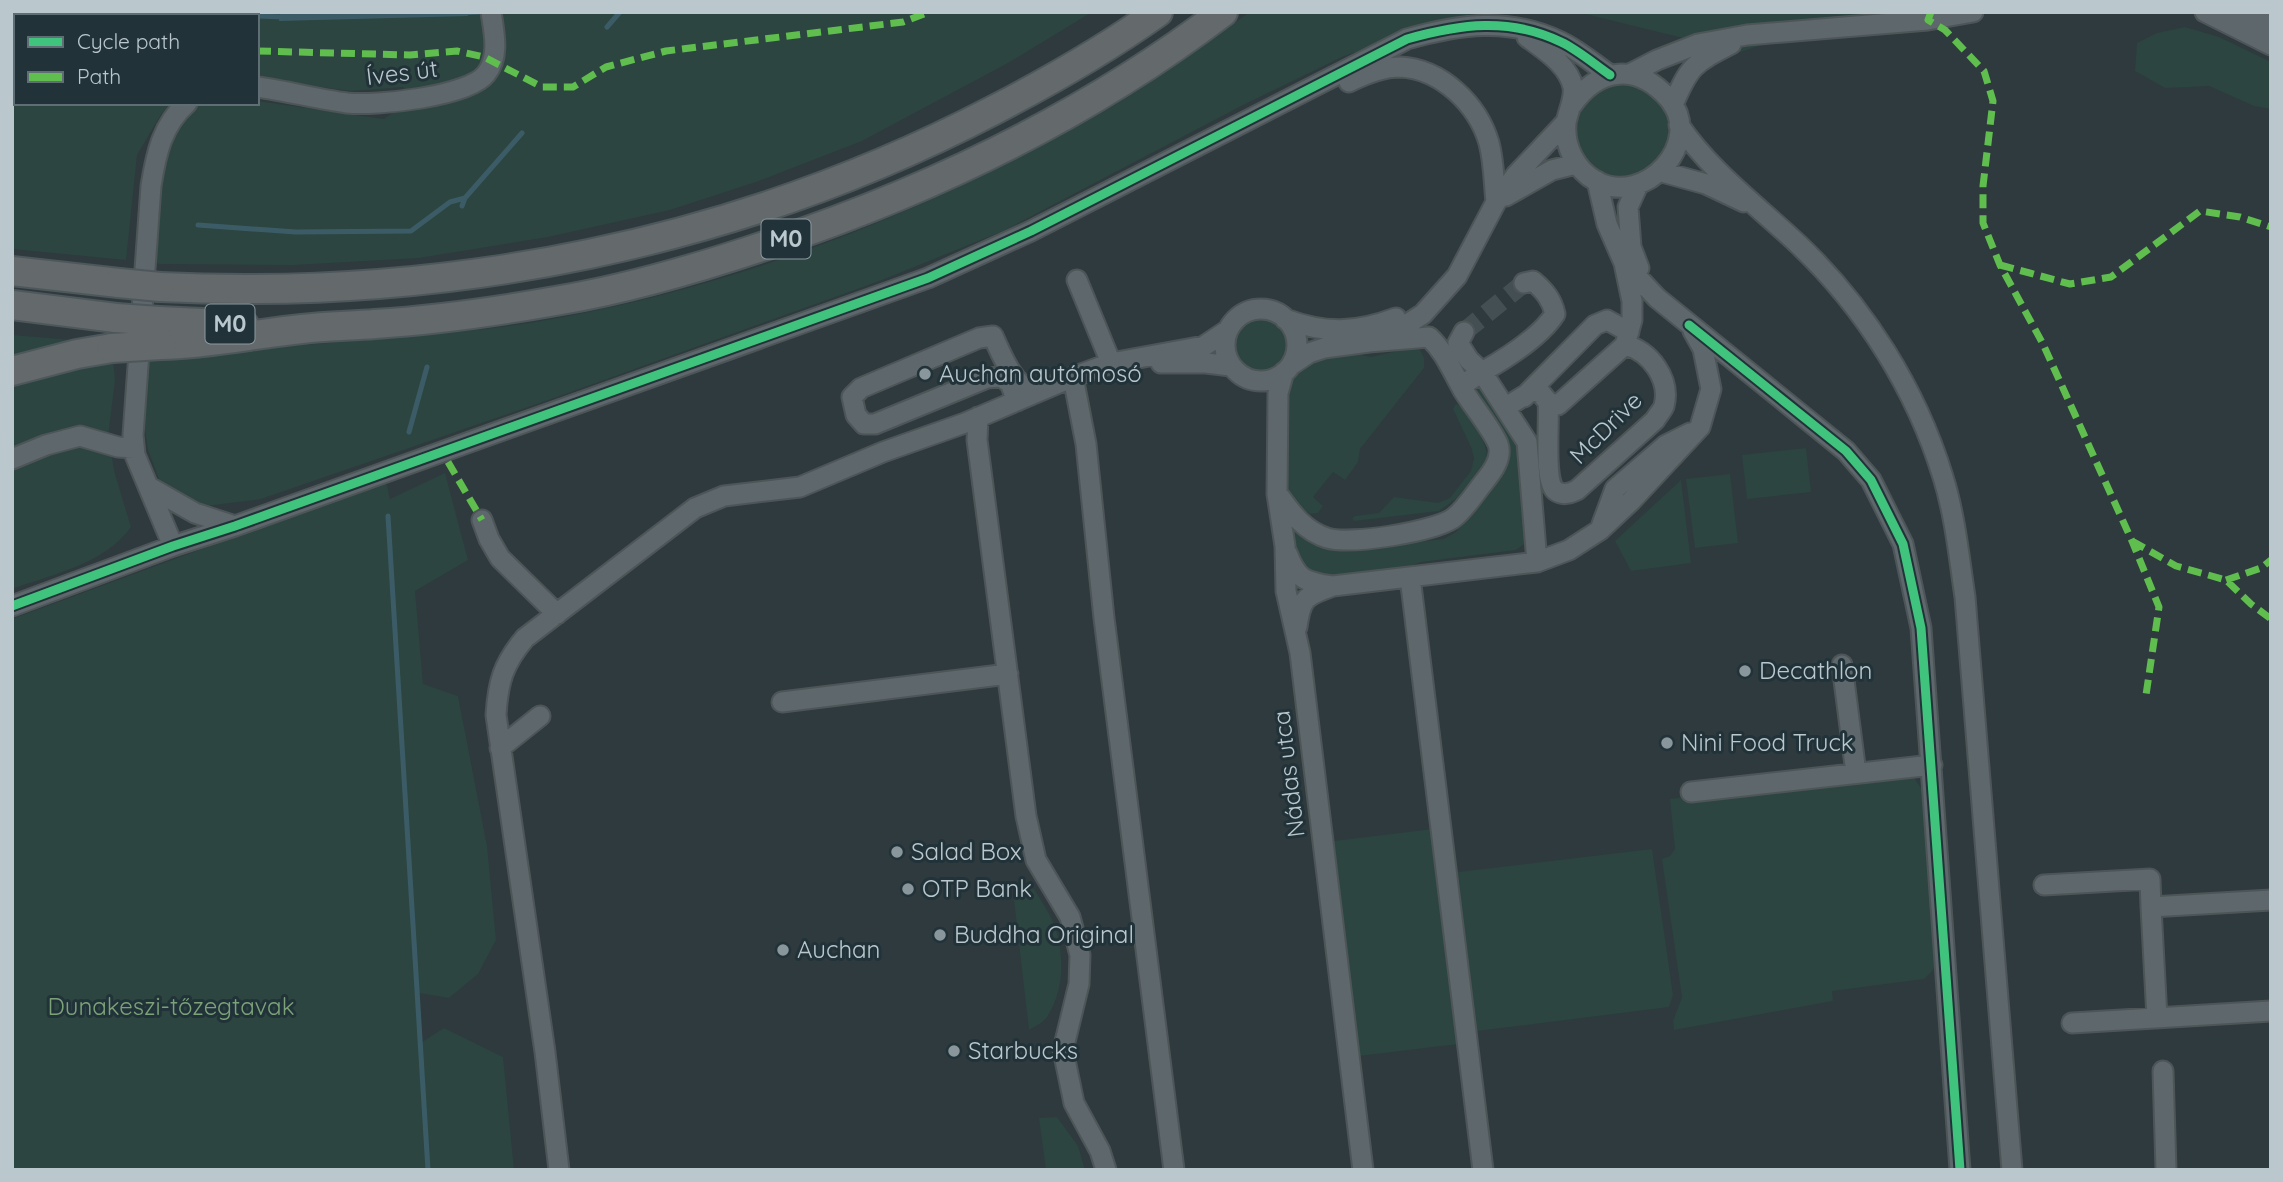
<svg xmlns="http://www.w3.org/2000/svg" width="2283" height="1182" viewBox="0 0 2283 1182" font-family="Quicksand,sans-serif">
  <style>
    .green { fill: #2c4540 }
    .water { fill: #3b5c67 }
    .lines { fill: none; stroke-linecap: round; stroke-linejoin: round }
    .stream { stroke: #3b5c67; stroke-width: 5 }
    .minor-tunnel { stroke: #434f53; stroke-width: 19; stroke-dasharray: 19 10; stroke-linecap: butt }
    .minor-casing { stroke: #4d5558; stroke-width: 23 }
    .highway-casing { stroke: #4e585c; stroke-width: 32 }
    .minor { stroke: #5e676b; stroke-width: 19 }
    .highway { stroke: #64696b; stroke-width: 28 }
    .highway-bridge-casing { stroke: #4e585c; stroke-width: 32; stroke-linecap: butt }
    .highway-bridge { stroke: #64696b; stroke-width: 28 }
    .quiet { stroke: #5fbe4e; stroke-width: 7; stroke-dasharray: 14 7; stroke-linecap: butt }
    .cycleway-casing { stroke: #213339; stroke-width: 13 }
    .cycleway { stroke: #40c37c; stroke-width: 9 }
    .poi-dot { fill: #89969b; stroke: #213339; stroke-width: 2.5 }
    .labels { text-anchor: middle; stroke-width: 6; stroke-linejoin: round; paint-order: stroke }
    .shield { fill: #213339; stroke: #8c9ba1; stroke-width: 2 }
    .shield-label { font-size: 23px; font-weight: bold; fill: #bac7cd }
    .street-label { font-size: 24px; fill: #bac7cd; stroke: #213339 }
    .poi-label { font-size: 24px; fill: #bac7cd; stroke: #213339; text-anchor: start }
    .park-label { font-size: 24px; fill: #7ca378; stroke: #213339 }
  </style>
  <rect width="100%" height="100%" fill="#2e3a3e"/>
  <path class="green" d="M12 12H1092L1008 63 862 141 756 182 670 210 548 237 419 258 294 265 160 264 150 262 160 154 187 110 203 103H257V101L384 119 398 109 404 87 351 91 257 79V16H16V103H173L162 113 137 155 126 260 12 249Z
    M1250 12H1477L1344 56 1245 104 1003 231 877 282 557 397 261 499 206 506 181 498 160 482 148 450 143 417 148 382 145 355C206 356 268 348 328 343 407 337 486 332 563 317 757 281 943 204 1113 106 1160 78 1205 43 1250 12Z
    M1577 12H1865L1740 52Z
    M2185 27 2219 37 2271 62V109L2254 106 2209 86 2165 88 2135 71 2137 43 2157 33Z
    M1575 131a47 47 0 1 1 94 0a47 47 0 1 1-94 0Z
    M1232 346a28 28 0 1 1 56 0a28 28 0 1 1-56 0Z
    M12 335 73 340 12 357Z
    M1411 348 1420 350 1424 358V368L1360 449 1358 462 1345 480 1333 472 1313 497 1323 506 1318 513 1310 514 1302 509 1288 493 1282 477 1289 380 1310 360 1345 352 1371 357Z
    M113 358 115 380 108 437 115 474 131 527C105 564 53 574 12 589V378Z
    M1481 382 1521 442 1527 542 1516 550 1421 562 1403 568 1323 578 1302 569 1285 525C1303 538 1316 549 1339 551L1444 539 1456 532 1505 471C1510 460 1510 454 1507 442L1474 386Z
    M1456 404 1461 406C1470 420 1491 444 1486 461L1457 498 1439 511 1354 521 1352 518 1355 516 1379 513 1394 497 1438 503 1450 498 1471 471 1474 458 1471 447 1453 409Z
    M1806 448 1811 492 1747 499 1742 455Z
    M445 473 468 560 415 591 423 684 458 696 487 846 496 940 478 974 449 998 419 993 422 1042 444 1028 503 1057 514 1170H12V619L386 481 390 499Z
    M1730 474 1738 543 1695 548 1686 479Z
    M1681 480 1691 563 1631 571 1615 541Z
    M1900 772 1915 779 1924 793 1937 958 1933 970 1924 979 1832 991 1833 1001 1674 1030 1673 1021 1682 997 1662 859 1670 856 1675 849 1670 799Z
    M1433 829 1458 1044 1359 1056 1334 841Z
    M1652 849 1673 995 1669 1007 1477 1031 1458 872Z
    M1034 889C1040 899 1048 910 1053 922 1065 951 1065 990 1047 1017 1043 1023 1035 1026 1029 1030L1013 891Z
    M1057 1117 1078 1146 1085 1170H1046L1039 1118Z"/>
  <path class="water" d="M467 12 468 16 279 21 280 14Z"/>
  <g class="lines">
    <path class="stream" d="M225 12 249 16
      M461 13 479 12
      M257 16 284 17
      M607 27 620 12
      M462 206 465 198 522 133
      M198 225 296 232 411 231 450 202 465 198
      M409 432 427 367
      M388 516 428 1170"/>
    <path class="minor-tunnel" d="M1464 332 1524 283"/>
    <defs>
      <path id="minor" d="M2205 12 2271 45
        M2239 12 2271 25
        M1527 37C1544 50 1568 64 1573 87 1575 99 1568 111 1566 123 1564 147 1576 170 1596 181 1645 208 1705 142 1669 99 1637 63 1599 67 1572 105
        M1630 74 1657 60 1698 44 1747 35 1928 20 1973 12
        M1349 82C1365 74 1382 67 1400 67 1442 69 1478 105 1489 143 1494 162 1494 183 1496 202
        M257 87C287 91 317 99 347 103 375 106 468 97 486 74 500 57 494 32 491 12
        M1673 105C1689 66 1694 63 1731 44
        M1679 125C1711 172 1758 206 1799 245 1865 308 1916 389 1943 477 1955 515 1959 557 1965 597L2012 1170
        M1662 172 1706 184 1744 202
        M1597 181 1607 224 1624 263 1657 298 1846 451 1871 480 1903 544 1921 628 1960 1170
        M1638 185 1628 207 1631 247 1639 268
        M1506 196 1552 170 1576 164
        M1077 280 1111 363
        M1225 345a36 36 0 1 1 72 0a36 36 0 1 1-72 0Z
        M1285 319C1325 334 1356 333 1396 318
        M1464 332 1458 343 1469 360 1482 372C1505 359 1541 336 1555 314 1552 300 1545 291 1533 281L1524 283
        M1161 363H1206L1231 366
        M1291 365 1309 353 1324 348 1369 342 1400 329 1423 314 1457 276 1496 202 1516 175 1566 122
        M1284 372 1278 393 1277 494 1285 546 1286 591 1300 653 1363 1170
        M1073 377 1086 444 1104 618 1174 1170
        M1461 386 1482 372 1527 442 1537 562
        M1524 397 1595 325 1607 320 1629 332
        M1017 401 1010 383 1001 377 987 378 875 424H864L856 415 852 397 861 388 979 338 993 336C1003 358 1011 380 1033 394
        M1548 402C1550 418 1543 483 1556 491 1563 496 1571 493 1577 490L1655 420C1657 416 1662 411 1664 406 1671 379 1650 351 1625 345
        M1506 407 1532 391 1540 392 1548 402 1558 405 1625 345 1632 320V301L1624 263
        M978 417 977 440 1026 816 1036 860 1070 917 1080 955 1079 984 1063 1050 1074 1103 1100 1151 1106 1170
        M12 459 46 445 80 436 118 447 134 448
        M151 488 195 513 235 526
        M1280 497C1292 514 1305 531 1327 538 1351 545 1431 532 1452 519 1464 511 1475 493 1484 482 1492 472 1503 458 1498 444 1492 429 1472 405 1463 390 1452 371 1445 352 1429 337L1369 342
        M482 520 489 539 500 558 557 614
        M1601 527 1615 489 1666 445 1690 433
        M173 546 135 455 133 435 151 186C156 154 162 125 187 103
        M1287 553C1297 579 1304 582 1332 586
        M1410 577 1483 1170
        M12 606 173 546 235 526 928 278 1031 231 1407 39C1460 24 1509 17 1561 42 1578 50 1594 64 1610 75
        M1297 627C1301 598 1305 596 1333 586L1537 562 1569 550 1600 530 1632 500 1700 427 1711 389 1703 349 1693 331
        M1842 665 1856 773
        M782 702 1008 674
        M500 748 540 716
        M1691 792 1932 765
        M2044 885 2150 879 2151 907
        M2157 1018 2151 907 2271 900
        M2072 1023 2271 1011
        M2163 1071 2166 1170
        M559 1170 545 1052 496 715C498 682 503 664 525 638L695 508 724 496 800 487 883 452 965 423 1073 377 1111 363 1204 346 1228 330"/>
      <path id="highway" d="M12 271 119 283
        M160 287C449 301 737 244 994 110 1050 81 1106 49 1158 12
        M12 305 116 318
        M159 321 244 325
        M161 345C208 344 254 334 302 329 326 326 351 326 375 324 438 320 500 311 561 300 632 288 702 267 770 244 932 190 1086 116 1223 12
        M12 371 77 354 112 348"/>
    </defs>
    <use href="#minor" class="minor-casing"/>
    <use href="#highway" class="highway-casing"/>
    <use href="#minor" class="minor"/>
    <use href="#highway" class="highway"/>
    <defs>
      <path id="highway-bridge" d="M119 283 160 287
        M116 318 159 321
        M112 348 161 345"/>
    </defs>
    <use href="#highway-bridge" class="highway-bridge-casing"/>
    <use href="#highway-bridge" class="highway-bridge"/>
    <path class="quiet" d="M130 12 134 16
      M1931 12 1928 20 1945 30 1984 71 1993 101 1983 186V223L2000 265 2043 344 2132 541 2159 607 2146 695
      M257 51 410 55 457 51 484 57 542 87H573L606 67 666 51 903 22 929 12
      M2000 265 2070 284 2111 277 2200 211 2240 217 2271 227
      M448 462 482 520
      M2132 541 2176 566 2226 580 2251 604 2271 619
      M2226 580 2261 568 2271 560"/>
    <defs>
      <path id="cycleway" d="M1689 325 1846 451 1871 480 1903 544 1921 628 1960 1170
        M12 606 173 546 235 526 928 278 1031 231 1407 39C1460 24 1509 17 1561 42 1578 50 1594 64 1610 75"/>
    </defs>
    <use href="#cycleway" class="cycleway-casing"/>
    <use href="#cycleway" class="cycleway"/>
  </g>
  <g class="poi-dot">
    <circle cx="925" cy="374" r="7"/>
    <circle cx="1745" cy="671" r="7"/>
    <circle cx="1667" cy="743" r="7"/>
    <circle cx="897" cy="852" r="7"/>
    <circle cx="908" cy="889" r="7"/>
    <circle cx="940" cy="935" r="7"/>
    <circle cx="783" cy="950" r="7"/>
    <circle cx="954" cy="1051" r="7"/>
  </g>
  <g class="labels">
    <g class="shield">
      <rect x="761.5" y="219.5" width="49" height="39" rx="5"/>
      <rect x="205.5" y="304.5" width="49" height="39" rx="5"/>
    </g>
    <g class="shield-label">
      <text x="786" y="247">M0</text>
      <text x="230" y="332">M0</text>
    </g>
    <g class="street-label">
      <text transform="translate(402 73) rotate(-7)" y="8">Íves út</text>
      <text transform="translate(1606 428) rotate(-45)" y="8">McDrive</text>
      <text transform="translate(1289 774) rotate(-97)" y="8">Nádas utca</text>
    </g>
    <g class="poi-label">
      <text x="939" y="382">Auchan autómosó</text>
      <text x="1759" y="679">Decathlon</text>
      <text x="1681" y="751">Nini Food Truck</text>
      <text x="911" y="860">Salad Box</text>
      <text x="922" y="897">OTP Bank</text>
      <text x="954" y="943">Buddha Original</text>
      <text x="797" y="958">Auchan</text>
      <text x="968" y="1059">Starbucks</text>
    </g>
    <g class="park-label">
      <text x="171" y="1015">Dunakeszi-tőzegtavak</text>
    </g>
  </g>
  <rect width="2283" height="1182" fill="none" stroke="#bac7cd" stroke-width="28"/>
  <rect x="14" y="14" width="245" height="91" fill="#213339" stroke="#5e6e74" stroke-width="2"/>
  <rect x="28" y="37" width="35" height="10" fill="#40c37c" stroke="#5e6e74" stroke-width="2"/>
  <text x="77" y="49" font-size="21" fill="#bac7cd">Cycle path</text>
  <rect x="28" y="72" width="35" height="10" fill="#5fbe4e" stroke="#5e6e74" stroke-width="2"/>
  <text x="77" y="84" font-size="21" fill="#bac7cd">Path</text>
</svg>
